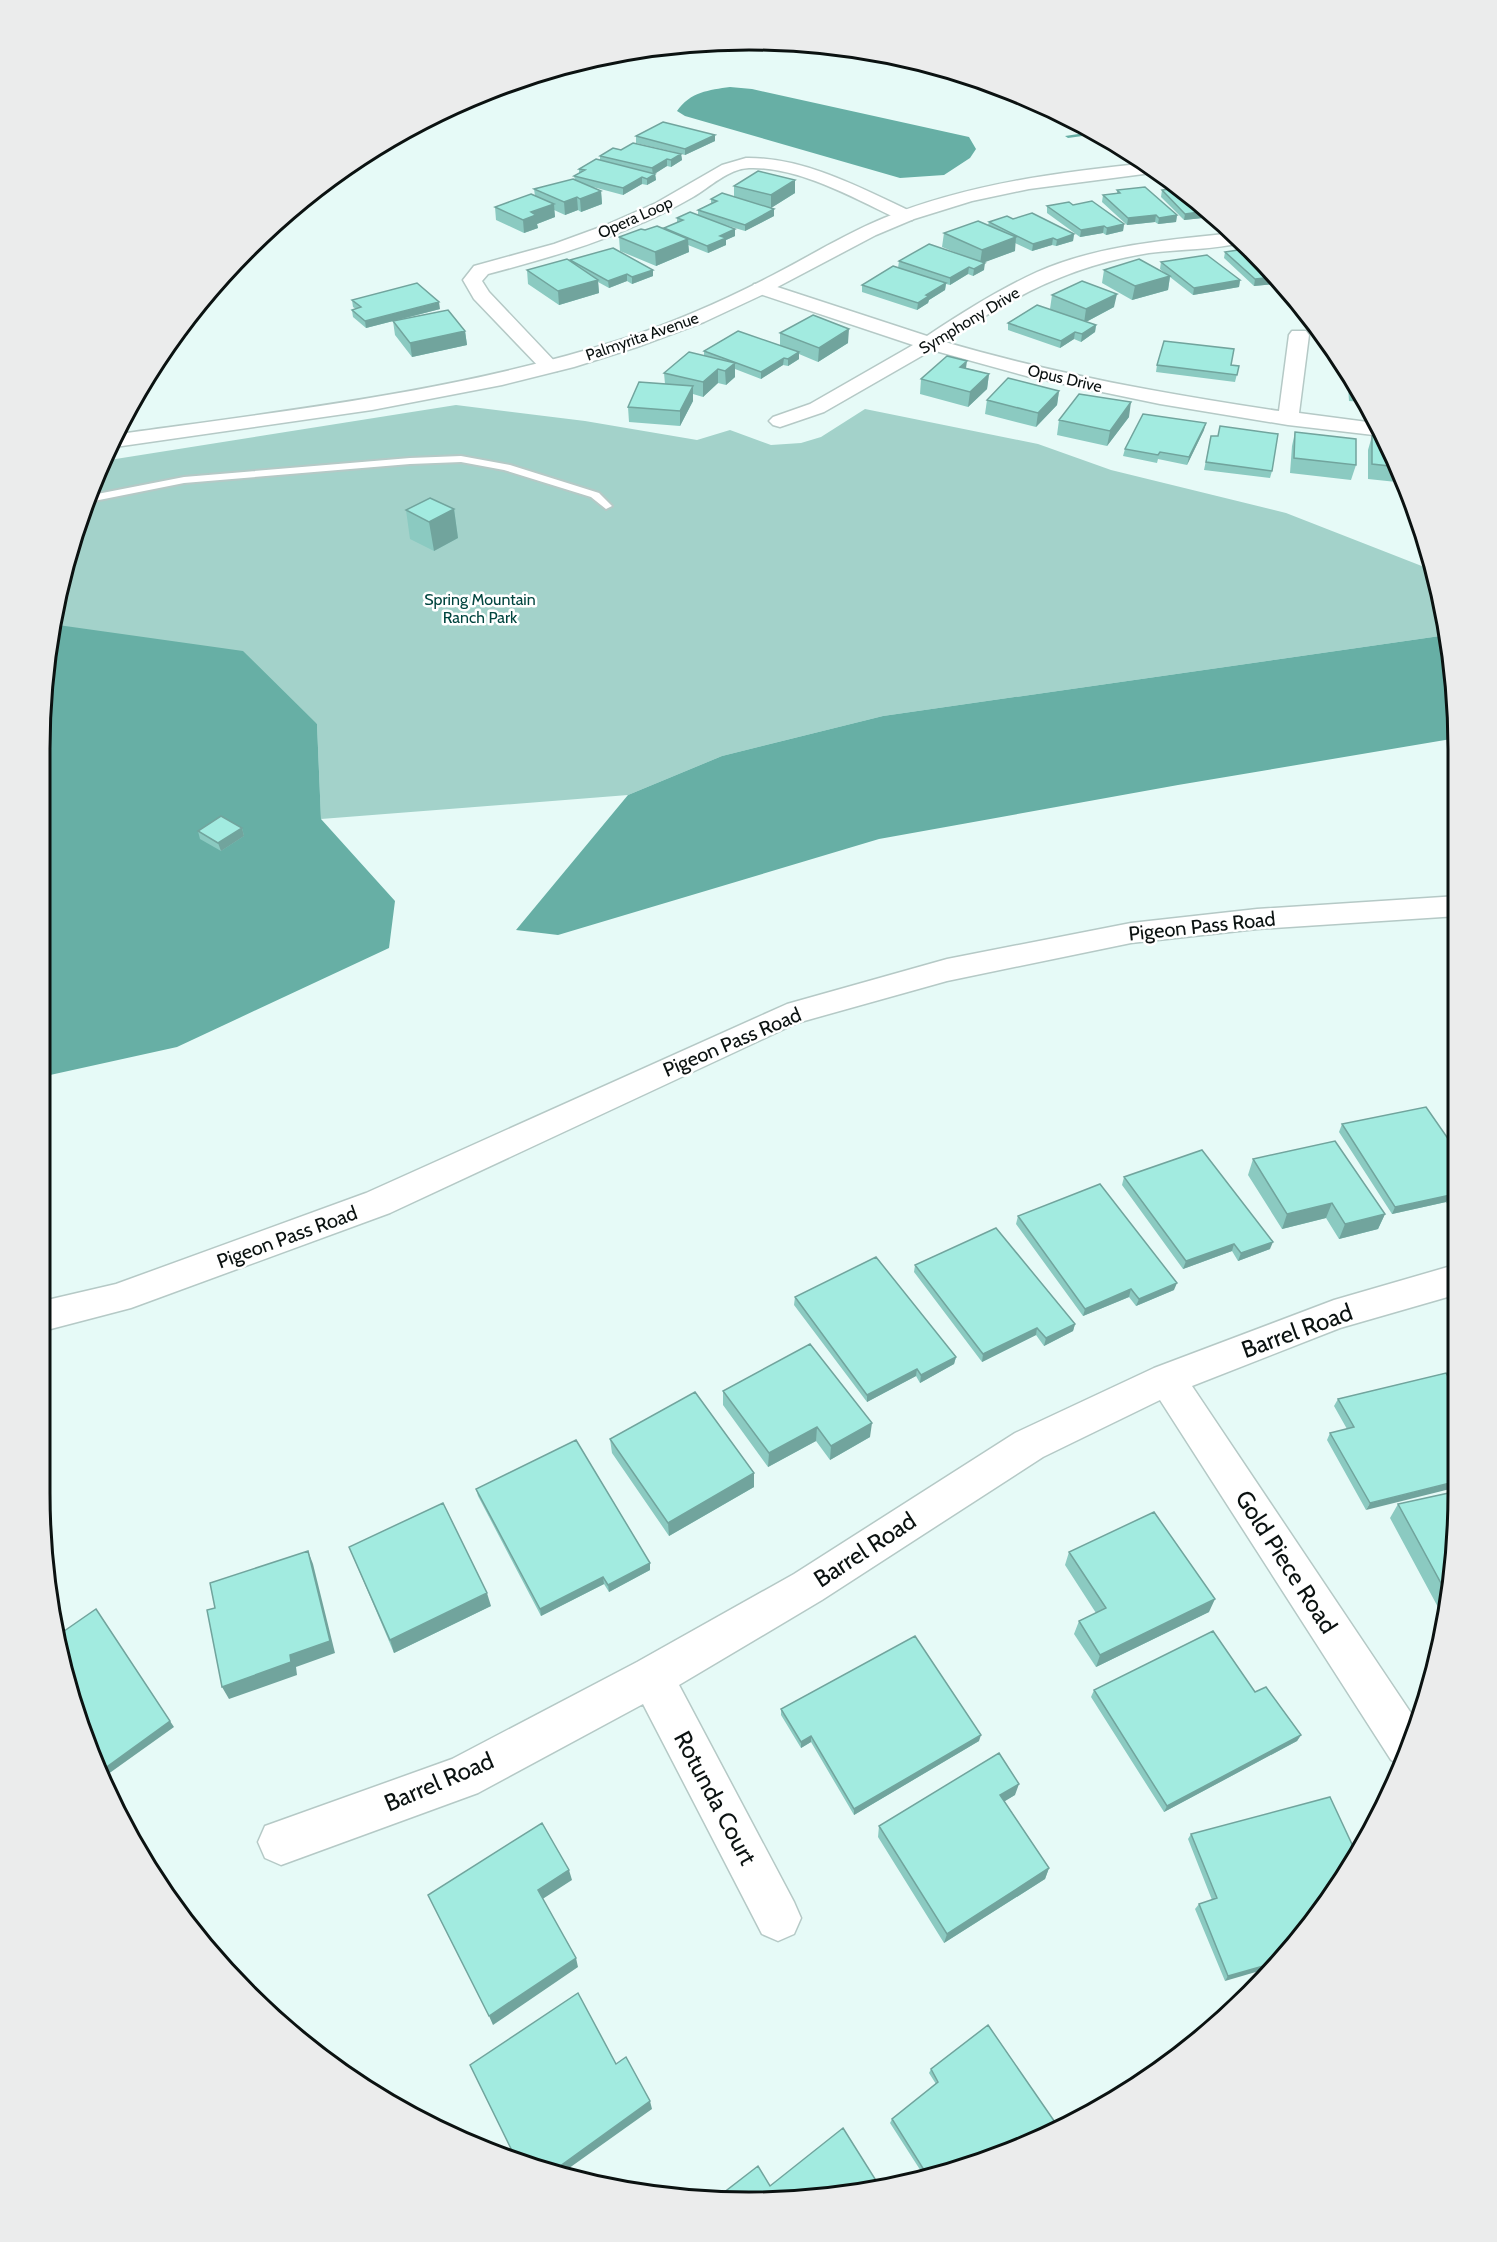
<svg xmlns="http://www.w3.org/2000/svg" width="1497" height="2242" viewBox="0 0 1497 2242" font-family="Cabin,sans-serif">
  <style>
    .green { fill: #a3d2ca }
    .water { fill: #67afa5 }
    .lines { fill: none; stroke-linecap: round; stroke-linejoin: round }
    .stream { fill: #67afa5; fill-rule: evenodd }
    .lane-casing { stroke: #b5c9c6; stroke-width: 4 }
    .street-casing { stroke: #b5c9c6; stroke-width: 3 }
    .secondary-casing { stroke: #b5c9c6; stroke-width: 3 }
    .lane { fill: #fff; fill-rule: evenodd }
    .street { fill: #fff; fill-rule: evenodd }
    .secondary { fill: #fff; fill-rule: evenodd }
    .wall { fill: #8bcac1 }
    .shaded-wall { fill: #71a49d }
    .building { fill: #a2ebe0; stroke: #71a49d; stroke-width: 1.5 }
    .labels { text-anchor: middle; stroke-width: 5; stroke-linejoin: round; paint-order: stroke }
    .far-street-label { font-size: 16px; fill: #0b1211; stroke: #fff }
    .far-park-label { font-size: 16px; fill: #00453f; stroke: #fff }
    .street-label { font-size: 20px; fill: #0b1211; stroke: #fff }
    .near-street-label { font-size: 24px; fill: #0b1211; stroke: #fff }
    .rim { fill: none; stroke: #0b1211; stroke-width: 3 }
  </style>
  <rect width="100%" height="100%" fill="#e6faf7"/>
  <path class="green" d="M456 405 585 421 697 440 730 430 771 445 801 443 821 437 865 409 1038 444 1111 470 1286 513 1432 570 1444 610 1447 635 883 716 722 756 628 795 321 819 317 724 59 625 51 631 53 610 103 461Z"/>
  <path class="water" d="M730 87 752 89 969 137 976 149 970 158 944 175 900 178 685 116 677 111C690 92 709 90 730 87Z
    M58 625 243 651 317 724 321 819 395 901 389 948 177 1047 41 1077 39 749 51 631Z
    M1447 635 1457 738 1178 785 879 839 558 935 516 930 628 795 722 756 883 716Z"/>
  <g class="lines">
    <path class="stream" d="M1092 132 1097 134 1068 138 1065 136Z"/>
    <defs>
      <path id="lane" d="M461 456 510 465 599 493 612 506 606 509 591 497 504 470 461 462 410 464 184 483 89 502 92 495 184 477 410 458Z"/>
      <path id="street" d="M746 158C804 157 861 188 912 212L915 216 912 220H900C856 199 798 166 749 168 728 169 710 187 693 197 677 206 661 215 644 222 594 245 541 260 488 274L482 281 489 292 560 367 557 371H543L474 299 463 280 474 266 554 244 606 225 656 203 722 165Z
        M1234 233 1245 242C1214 250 1180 249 1149 253 1068 266 1012 297 945 342 1054 374 1166 394 1279 411L1289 335 1292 331H1306L1309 335 1299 413 1375 423 1382 436 1288 425 1160 404 1030 377 932 350 824 412 780 427 773 425 769 421 773 417 810 404 913 345 754 292 752 288 754 284H768L927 336C963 312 998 290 1037 272 1098 245 1168 240 1234 233Z
        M1458 1264V1294L1340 1328 1192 1386 1415 1719 1399 1764 1391 1760 1160 1400 1043 1457 822 1600 679 1685 794 1902 801 1918 794 1934 778 1941 762 1934 643 1704 478 1793 281 1865 265 1858 258 1842 265 1826 452 1759 637 1662 794 1574 1015 1433 1154 1368 1334 1300Z"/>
      <path id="secondary" d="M1149 163 1159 172 1029 189 972 201 914 219 876 235 768 292 704 322 637 347 574 367 502 385 372 410 108 448 112 435C284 411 458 392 623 339 675 322 725 300 773 275 810 256 845 234 884 218 967 184 1059 172 1149 163Z
        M1458 896V916L1257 929 1131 943 947 981 797 1023 390 1213 131 1308 43 1331V1301L116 1284 366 1193 787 1004 947 959 1131 923 1257 909Z"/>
    </defs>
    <use href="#lane" class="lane-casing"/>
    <use href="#street" class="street-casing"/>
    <use href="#secondary" class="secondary-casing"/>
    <use href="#lane" class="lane"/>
    <use href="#street" class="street"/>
    <use href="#secondary" class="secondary"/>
  </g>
  <path class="wall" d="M636 136 715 141 685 155 681 154 682 160 671 167 667 166 655 173 656 180 647 185 642 184 623 195 593 187 601 191 602 204 581 212 578 210 565 215 554 210 555 217 537 224 538 228 524 233 496 220 495 207 535 196 534 189 575 180 574 176 579 174V169L600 160V156L621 150 674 152 636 143Z
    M734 186 795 193 771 208 774 216 745 231 725 225 735 236 726 240V245L708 253 688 245 689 252 656 266 620 251 619 237 645 230 664 229 677 223V218L698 215V210L711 203V199L734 197Z
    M1179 188 1217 220H1215L1212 217 1184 220 1161 197 1162 190Z
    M1117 190 1177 215 1176 222 1158 224 1155 222 1127 225 1102 202 1103 195 1117 193Z
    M1073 205 1124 224 1123 231 1106 235 1103 233 1080 237 1047 213V206Z
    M1013 219 1074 234 1073 241 1056 246 1052 245 1032 251 1015 243V251L984 262V270L973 276 968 274 950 285 946 284 945 290 929 300 928 303 917 310 862 292V285L898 268 899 261 959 254 942 247 944 233 988 225 989 222Z
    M1251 248 1277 280H1276L1275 284 1254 286 1224 258 1225 252Z
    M570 260 653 276 632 284 627 281 609 288 598 282 599 293 559 305 528 284 527 270Z
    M1161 262 1240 280 1239 287 1193 295 1170 277 1168 290 1132 300 1102 283 1104 270 1165 273 1160 269Z
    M1052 295 1114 307 1086 322 1096 325 1095 332 1081 342 1074 339 1060 348 1008 330V323L1050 309Z
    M352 300 440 309 402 319 465 331 467 345 412 357 395 335 393 321 366 328 353 317 352 310 356 309 353 307Z
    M780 333 848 343 818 362 799 354V359L788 366 783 365 761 379 735 369V377L726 385 718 383 703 397 693 394V401L680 426 629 422 628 407 665 384 664 373 704 355V351L780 345Z
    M1157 365H1231L1239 366 1235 382 1156 372Z
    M966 368 989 374 987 389 968 407 920 394 921 379Z
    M1347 371 1364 402 1349 401Z
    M1059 391 1057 405 1036 427 985 414 987 400Z
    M1129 417 1107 446 1057 435 1059 420Z
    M1204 430 1187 465 1158 459 1157 463 1123 456 1125 449Z
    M1295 432 1356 465 1351 480 1290 473 1292 446Z
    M1211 436H1218L1272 471 1270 478 1204 470Z
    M1372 436 1383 437 1404 477 1406 483 1368 479V450Z
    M454 509 458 538 434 551 410 539 406 510Z
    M242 828 244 836 221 851 200 839 198 831Z
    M1342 1124 1458 1153V1211L1453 1212 1446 1202 1392 1214 1339 1132Z
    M1253 1159 1385 1214 1378 1229 1339 1239 1326 1218 1282 1229 1248 1175Z
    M1124 1177 1270 1249 1238 1261 1232 1251 1183 1269 1122 1185Z
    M1018 1216 1174 1290 1136 1306 1129 1297 1083 1316 1016 1224Z
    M915 1265 1075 1324 1073 1331 1044 1346 1036 1335 982 1362 914 1272Z
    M795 1297 956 1357 954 1364 920 1383 916 1376 867 1402 794 1305Z
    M1446 1373 1366 1510 1327 1440 1330 1433 1347 1429 1334 1406 1338 1399Z
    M723 1391 870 1437 830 1460 816 1441 768 1467 723 1405Z
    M610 1439 754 1487 669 1536 612 1453Z
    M476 1489 650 1570 609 1592 604 1584 541 1616 478 1496Z
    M1458 1491 1447 1607 1439 1609 1390 1518 1398 1504Z
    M349 1547 491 1606 394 1653Z
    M1069 1552 1209 1612 1096 1667 1074 1634 1079 1621 1096 1613 1065 1565Z
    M1094 1690 1255 1692 1301 1735 1297 1741 1164 1812 1091 1697Z
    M781 1709 979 1741 854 1815 811 1742 801 1748 781 1715Z
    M1015 1795 1004 1801 1049 1868 1045 1879 944 1943 878 1837 879 1826Z
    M1191 1834 1357 1855 1225 1981 1195 1909 1199 1904 1212 1900 1188 1839Z
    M931 2069 1059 2128 977 2165 926 2179 890 2123 892 2119 936 2084 929 2073Z"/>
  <path class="shaded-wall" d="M715 135V141L685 155V149Z
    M681 154 682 160 671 167V160Z
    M667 159V166L653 175 652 168Z
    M655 174 656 180 647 185V179Z
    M642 177V184L623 195V188Z
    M795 180V193L771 208V195Z
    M601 191 602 204 581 212 580 199Z
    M577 197 578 210 565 215 564 202Z
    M554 204 555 217 537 224 538 228 524 233 523 220 531 212Z
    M774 209V216L745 231V225Z
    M1207 211 1212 216V217L1184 220 1185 214Z
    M1156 215 1155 222 1127 225 1128 218Z
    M1177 215 1176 222 1158 224 1159 218Z
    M1124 224 1123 231 1106 235 1107 228Z
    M1104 226 1103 233 1080 237 1081 230Z
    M735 229V236L726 240V245L708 253 707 246 720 236Z
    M1074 234 1073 241 1056 246 1057 240Z
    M1016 237 1015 251 980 264 982 250Z
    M1053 238 1052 245 1032 251 1033 244Z
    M688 239 689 252 656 266 655 252Z
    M985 263 984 270 973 276 974 269Z
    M969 267 968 274 950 285V278Z
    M653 270V276L632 284V277Z
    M627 274V281L609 288 608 281Z
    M1273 274 1277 280H1276L1275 284 1254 286 1255 279Z
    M1170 276 1168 290 1132 300 1135 286Z
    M598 280 599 293 559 305 558 291Z
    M1240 280 1239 287 1193 295 1194 288Z
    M946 283 945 290 929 300 928 303 917 310 918 303 926 295Z
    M1117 294 1114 307 1084 323 1086 309Z
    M439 302 440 309 366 328 365 321Z
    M1096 325 1095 332 1081 342 1082 334Z
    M849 329 848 343 818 362 819 348Z
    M465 331 467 345 412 357 410 343Z
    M1075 332 1074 339 1060 348 1061 341Z
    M799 352V359L788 366V359Z
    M784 358 783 365 761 379V372Z
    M967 361 965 375 960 367Z
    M735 363V377L726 385 725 371Z
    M718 369V383L703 397V382Z
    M989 374 987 389 968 407 970 392Z
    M693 386V401L680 426V411Z
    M1059 391 1057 405 1036 427 1038 413Z
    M1131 402 1129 417 1107 446 1110 431Z
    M1206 423 1204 430 1187 465 1189 457Z
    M454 509 458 538 434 551 429 522Z
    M242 828 244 836 221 851 218 843Z
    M1450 1195 1446 1202 1392 1214 1395 1207Z
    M1332 1203 1326 1218 1282 1229 1287 1214Z
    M1457 1204H1458V1211L1453 1212Z
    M1385 1214 1378 1229 1339 1239 1345 1224Z
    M1273 1242 1270 1249 1238 1261 1241 1253Z
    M1234 1244 1232 1251 1183 1269 1186 1261Z
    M1177 1283 1174 1290 1136 1306 1139 1299Z
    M1131 1289 1129 1297 1083 1316 1085 1309Z
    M1075 1324 1073 1331 1044 1346 1046 1338Z
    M1037 1328 1036 1335 982 1362 983 1354Z
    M956 1357 954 1364 920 1383 921 1375Z
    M917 1369 916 1376 867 1402V1395Z
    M872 1423 870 1437 830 1460 831 1446Z
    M817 1427 816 1441 768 1467 769 1453Z
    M754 1473V1487L669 1536 668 1523Z
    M1458 1481V1487L1366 1510 1370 1503Z
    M308 1551 313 1564 335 1653 296 1667 297 1675 229 1699 222 1687 290 1655Z
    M650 1563V1570L609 1592 608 1585Z
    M603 1577 604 1584 541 1616 540 1609Z
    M487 1593 491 1606 394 1653 390 1640Z
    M1448 1596 1447 1607 1439 1609Z
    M1215 1599 1209 1612 1096 1667 1100 1655Z
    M170 1721 174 1727 104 1777 101 1771Z
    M981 1735 979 1741 854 1815V1809Z
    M1301 1735 1297 1741 1164 1812 1167 1806Z
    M811 1736V1742L801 1748V1742Z
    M1019 1784 1015 1795 997 1806 1000 1795Z
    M1049 1868 1045 1879 944 1943 947 1934Z
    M569 1870 572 1880 541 1900 538 1890Z
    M576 1958 578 1967 493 2025 489 2016Z
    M1277 1962 1273 1967 1225 1981 1228 1976Z
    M650 2101 652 2109 558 2176 549 2174Z"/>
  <path class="building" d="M663 122 715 135 685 149 636 136Z
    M633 143 681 154 671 160 667 159 652 168 600 156 613 148 621 150Z
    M596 159 655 174 647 179 642 177 623 188 574 176 585 170 579 169Z
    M758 171 795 180 771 195 734 186Z
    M573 179 601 191 580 199 577 197 564 202 534 189Z
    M1145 187 1177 215 1159 218 1156 215 1128 218 1103 195 1120 193 1117 190Z
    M1179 188 1207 211 1185 214 1162 190Z
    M722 193 774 209 745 225 698 210 717 201 711 199Z
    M531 194 554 204 531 212 536 215 523 220 495 207Z
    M1092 201 1124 224 1107 228 1104 226 1081 230 1047 206 1069 202 1073 205Z
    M690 212 735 229 720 236 726 238 707 246 664 228 683 220 677 218Z
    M1032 213 1074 234 1057 240 1053 238 1033 244 989 222 1007 216 1013 219Z
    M978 221 1016 237 982 250 944 233Z
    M657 226 688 239 655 252 619 237 641 229 645 230Z
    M929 244 985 263 974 269 969 267 950 278 899 261Z
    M613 248 653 270 632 277 627 274 608 281 570 260Z
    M1251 248 1275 277 1255 279 1225 252Z
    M1207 255 1240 280 1194 288 1161 262Z
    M567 259 598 280 558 291 527 270Z
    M1139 259 1170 276 1135 286 1104 270Z
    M893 266 946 283 926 295 929 296 918 303 862 285Z
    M1082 281 1117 294 1086 309 1052 295Z
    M417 283 439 302 365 321 352 310 361 307 352 300Z
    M1037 305 1096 325 1082 334 1075 332 1061 341 1008 323Z
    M448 310 465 331 410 343 393 321Z
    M813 315 849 329 819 348 780 333Z
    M738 331 799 352 788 359 784 358 761 372 704 351Z
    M1164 341 1234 349 1231 365 1239 366 1237 375 1157 365Z
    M689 352 735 363 725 371 718 369 703 382 664 373Z
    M947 356 967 361 960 367 989 374 970 392 921 379Z
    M1350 376 1360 394H1351Z
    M1008 378 1059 391 1038 413 987 400Z
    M639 382 693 386 680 411 628 407Z
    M1079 394 1131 402 1110 431 1059 420Z
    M1143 414 1206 423 1189 457 1160 452 1158 455 1125 449Z
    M1220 426 1278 434 1272 471 1206 462 1211 436H1218Z
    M1295 432 1356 439V465L1294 458Z
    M1372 436 1383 437 1399 467 1372 464Z
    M430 498 454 509 429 522 406 510Z
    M221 816 242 828 218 843 198 831Z
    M1426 1107 1458 1153V1204H1457L1450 1195 1395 1207 1342 1124Z
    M1335 1141 1385 1214 1345 1224 1332 1203 1287 1214 1253 1159Z
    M1202 1150 1273 1242 1241 1253 1234 1244 1186 1261 1124 1177Z
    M1100 1184 1177 1283 1139 1299 1131 1289 1085 1309 1018 1216Z
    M996 1228 1075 1324 1046 1338 1037 1328 983 1354 915 1265Z
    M876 1257 956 1357 921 1375 917 1369 867 1395 795 1297Z
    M810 1344 872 1423 831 1446 817 1427 769 1453 723 1391Z
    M1446 1373 1458 1392V1481L1370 1503 1330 1433 1354 1427 1338 1399Z
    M695 1392 754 1473 668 1523 610 1439Z
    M576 1440 650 1563 608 1585 603 1577 540 1609 476 1489Z
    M1458 1491V1494L1448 1596 1398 1504Z
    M443 1503 487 1593 390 1640 349 1547Z
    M1154 1512 1215 1599 1100 1655 1079 1621 1106 1608 1069 1552Z
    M308 1551 330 1641 290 1655 291 1662 222 1687 207 1610 215 1608 210 1583Z
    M96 1609 170 1721 101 1771 77 1721 57 1636Z
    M1213 1631 1255 1692 1266 1687 1301 1735 1167 1806 1094 1690Z
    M915 1636 981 1735 854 1809 811 1736 801 1742 781 1709Z
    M999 1753 1019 1784 1000 1795 1049 1868 947 1934 879 1826Z
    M1330 1797 1357 1855 1353 1862 1350 1863 1351 1866 1338 1888 1277 1962 1228 1976 1199 1904 1217 1898 1191 1834Z
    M542 1823 569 1870 538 1890 576 1958 489 2016 428 1895Z
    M578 1993 616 2064 626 2057 650 2101 549 2174 518 2163 470 2065Z
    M988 2025 1059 2128 977 2165 929 2178 892 2119 938 2082 931 2069Z
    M843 2128 882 2190 720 2200 718 2197 758 2166 770 2186Z"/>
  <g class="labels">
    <g class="far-street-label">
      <text transform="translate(635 217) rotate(-24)" y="6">Opera Loop</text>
      <text transform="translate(969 320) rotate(-31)" y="6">Symphony Drive</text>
      <text transform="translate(642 336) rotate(-19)" y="6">Palmyrita Avenue</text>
      <text transform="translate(1065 378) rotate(13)" y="6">Opus Drive</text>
    </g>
    <g class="far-park-label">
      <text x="480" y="605">Spring Mountain<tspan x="480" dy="18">Ranch Park</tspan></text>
    </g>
    <g class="street-label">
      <text transform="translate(1202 926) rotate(-6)" y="7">Pigeon Pass Road</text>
      <text transform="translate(732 1042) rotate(-23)" y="7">Pigeon Pass Road</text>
      <text transform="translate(287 1237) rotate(-20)" y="7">Pigeon Pass Road</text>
    </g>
    <g class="near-street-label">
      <text transform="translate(1297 1331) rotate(-20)" y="8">Barrel Road</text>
      <text transform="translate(865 1550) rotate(-33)" y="8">Barrel Road</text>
      <text transform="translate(1286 1562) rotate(57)" y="8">Gold Piece Road</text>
      <text transform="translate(439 1782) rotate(-23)" y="8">Barrel Road</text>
      <text transform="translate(715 1798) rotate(62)" y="8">Rotunda Court</text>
    </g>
  </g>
  <path d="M0 0H1497V2242H0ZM749 50H749A699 699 0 0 1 1448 749V1493A699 699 0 0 1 749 2192H749A699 699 0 0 1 50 1493V749A699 699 0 0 1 749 50Z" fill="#ebecec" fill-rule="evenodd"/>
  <path class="rim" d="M749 50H749A699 699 0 0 1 1448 749V1493A699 699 0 0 1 749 2192H749A699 699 0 0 1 50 1493V749A699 699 0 0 1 749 50Z"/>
</svg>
